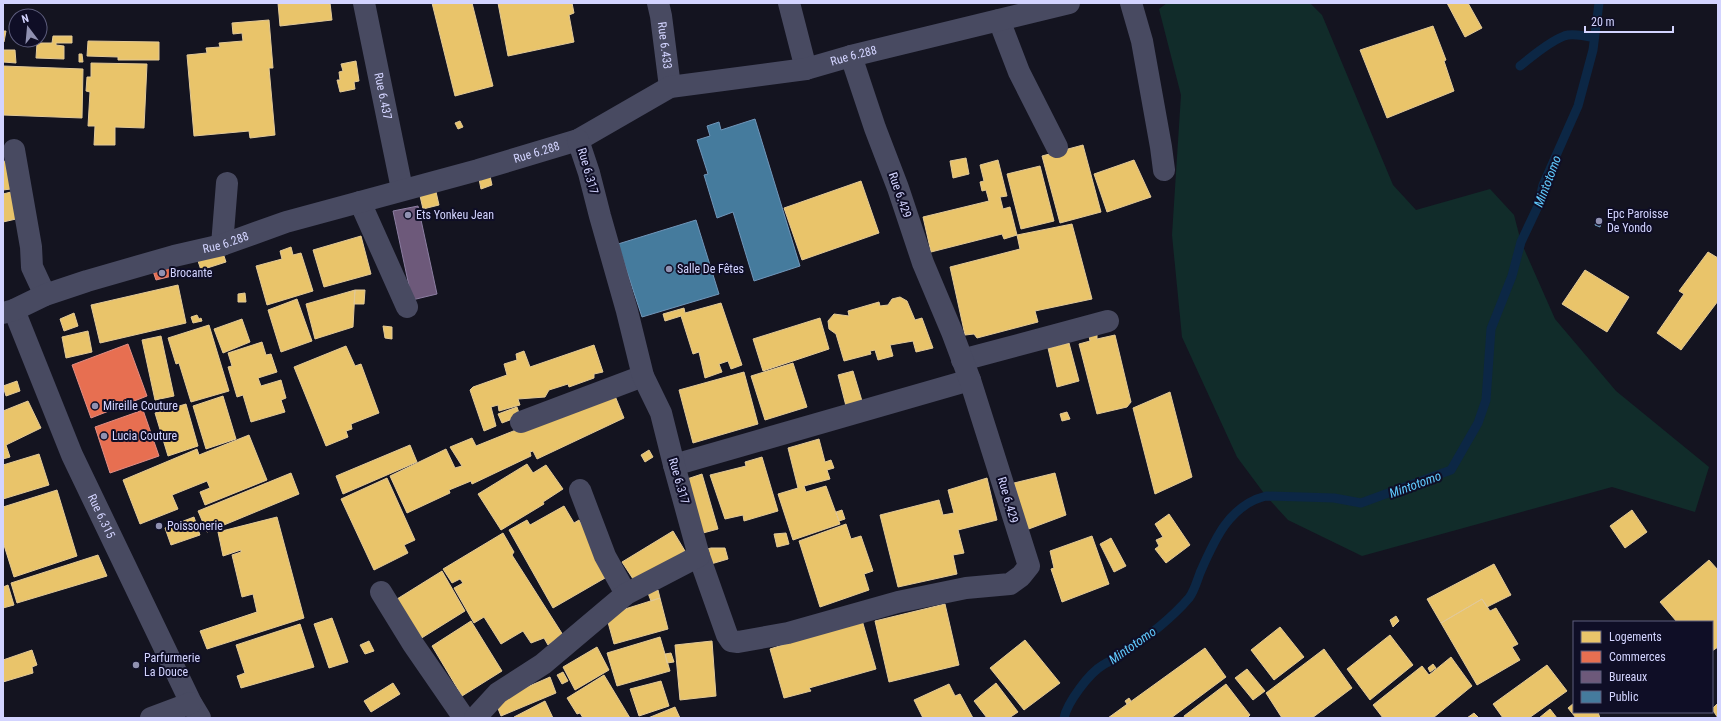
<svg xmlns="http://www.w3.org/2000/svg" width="1721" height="721" viewBox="0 0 1721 721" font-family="'Roboto Condensed',sans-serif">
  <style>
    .green { fill: #112c2a }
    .homes { fill: #e9c46a; stroke: #e2c997 }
    .shops { fill: #e76f51; stroke: #e18d85 }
    .offices { fill: #6d597a; stroke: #8c7ea2 }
    .public { fill: #457b9d; stroke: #7096ba }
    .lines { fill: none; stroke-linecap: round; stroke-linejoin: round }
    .stream { stroke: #0c2745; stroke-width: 9 }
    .minor { stroke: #484a61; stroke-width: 22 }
    .poi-dot { fill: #9091b1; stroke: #0f0e26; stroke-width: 1.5 }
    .labels { text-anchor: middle; stroke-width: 4; stroke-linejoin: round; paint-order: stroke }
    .street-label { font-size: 12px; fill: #d3d4ff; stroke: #0f0e26 }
    .poi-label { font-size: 12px; fill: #d3d4ff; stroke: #0f0e26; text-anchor: start }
    .water-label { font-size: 13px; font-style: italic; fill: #61cbff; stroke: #0f0e26 }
  </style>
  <rect width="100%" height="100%" fill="#141420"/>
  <path class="green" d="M1167 3H1310L1322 15 1393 185 1416 210 1490 189 1514 215 1521 242 1555 319 1616 391 1709 467 1695 512 1612 487 1362 556 1288 520 1266 496 1237 457 1182 337 1172 235 1181 95 1159 9Z"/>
  <path class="homes" d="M278 3H330L332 20 280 26Z
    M432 3H472L493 86 455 96Z
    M498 3H572L574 13 569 15 574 42 508 56Z
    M1447 3H1468L1482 28 1465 37Z
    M269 20 273 68H269L275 135 250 138 249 131 194 136 187 55 207 53 206 48 220 47 219 43 243 41 242 33 233 34 232 23Z
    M1433 26 1446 60 1444 61 1454 91 1387 118 1360 50Z
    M3 31H6L4 42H3Z
    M53 36H72V43H56V45L64 46V59L36 58 37 43H52Z
    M88 41 159 42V60H118V57L87 56Z
    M3 50H15L16 63 3 62Z
    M79 54H82L83 62H79Z
    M356 61 359 81 354 82 355 89 340 92 337 80H340L339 72 343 71 341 64Z
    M91 63 147 64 144 128 115 127V145H94L95 126H88L90 92 86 91 87 77H91Z
    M3 66 83 69 82 118 3 115Z
    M460 121 463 127 458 129 455 123Z
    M1083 145 1101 212 1060 223 1042 156Z
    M966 158 969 174 953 178 950 161Z
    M998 160 1007 196 1000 197 1003 209 1010 207 1017 235 1004 239 1002 234 931 252 923 217 989 201 986 190 982 191 980 182 984 181 980 165Z
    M1134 160 1151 197 1107 212 1094 174Z
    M3 161 13 162 11 189 3 190Z
    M1040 166 1054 221 1021 229 1007 174Z
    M490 176 492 185 481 189 479 179Z
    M861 181 879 233 802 260 784 208Z
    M434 183 439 205 423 209 418 187Z
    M11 192 16 219 3 222V194Z
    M1072 224 1092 299 1035 311 1038 322 977 338 974 334 965 335 950 267 1020 249 1017 235Z
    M361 236 371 274 324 287 313 250Z
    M221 247 226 262 201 270 196 255Z
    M291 247 293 255 301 253 313 291 267 305 256 266 282 259 280 251Z
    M1708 252 1718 258V301L1681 350 1657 333 1684 294 1679 291Z
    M1585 270 1629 297 1607 332 1562 304Z
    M178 285 186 323 100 343 91 305Z
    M355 290 353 327 315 339 306 304Z
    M355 290H365L364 304H354Z
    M245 293 246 302H238V294Z
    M900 297 907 301 915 320 922 318 933 348 916 352 913 341 890 345 893 356 878 360 875 350 870 351 871 354 844 361 836 334 829 329 828 321 834 314 849 316 848 311 879 302 880 306 888 305 892 299Z
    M297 299 312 341 281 352 268 310Z
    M721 303 742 365 731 369 728 361 719 364 722 372 705 378 699 352 693 354 681 316 665 321 663 314 684 308 685 313Z
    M74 313 78 326 64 331 60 319Z
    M197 315 199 319 201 318 202 321 193 323 191 317Z
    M820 318 829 349 763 371 753 339Z
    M242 319 250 342 223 353 214 329Z
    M209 325 229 391 191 402 179 363 176 364 168 338Z
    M383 326 392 327V339L385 338Z
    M88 331 92 352 66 358 62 337Z
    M1097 334V339L1115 335 1131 402 1127 407 1097 414 1079 344 1090 341 1089 336Z
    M161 336 174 396 155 400 142 340Z
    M262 342 266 355 271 354 277 372 258 378 261 386 281 380 286 398 281 400 285 412 251 422 243 395 237 397 228 367 232 366 228 353Z
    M1069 343 1079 381 1057 387 1048 348Z
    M594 345 603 372 594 374V378L569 387 568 384 549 390 545 397 518 399 520 405 499 411 498 405 491 407 496 426 484 431 470 390 473 387 507 375 504 364 517 360 516 354 524 351 530 367Z
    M346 346 355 366 361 364 379 413 351 424 352 429 346 431 348 437 326 446 294 367Z
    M793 363 807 407 765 420 751 376Z
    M853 371 862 401 846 406 838 375Z
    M744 372 758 424 693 443 679 390Z
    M17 381 20 391 6 396 3 386Z
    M613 391 624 418 537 459 533 451 530 452 531 456 472 484 471 481 449 490 450 493 407 513 390 476 446 449 455 468 462 466 450 447 472 438 476 446Z
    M1170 392 1192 477 1155 494 1133 408Z
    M223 396 236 439 206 449 193 406Z
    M28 401 41 428 6 445 10 457 3 459V411Z
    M186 404 198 446 168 456 155 413Z
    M517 407 520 416 502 423 498 414Z
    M1067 412 1070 419 1062 421 1060 414Z
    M249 435 267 480 205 505 200 492 210 488 207 481 172 495 178 509 140 524 123 480 197 449 199 455Z
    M819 439 825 462 831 460 834 468 827 470 830 479 804 486 806 492 826 486 840 524 793 540 778 494 798 488 788 448Z
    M410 445 417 462 343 494 336 476Z
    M649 450 653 457 645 462 641 455Z
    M39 454 49 485 3 499V465Z
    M762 457 778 511 744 521 743 515 725 519 710 475 746 466 745 462Z
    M527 464 533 473 546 465 563 489 543 502 544 504 501 530 478 494Z
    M291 473 299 494 207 532 198 511Z
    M1055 473 1066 515 1026 530 1014 483Z
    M702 474 718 529 703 533 687 479Z
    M387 478 415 540 404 545 408 553 374 570 341 499Z
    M987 478 997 520 958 530 964 553 953 555 957 574 898 587 880 515 939 500 943 515 954 513 948 490Z
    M57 490 77 556 14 577 3 542V507Z
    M564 506 574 523 579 520 601 557 605 578 553 608 509 530 527 520 530 525Z
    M842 510 845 519 839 521 836 512Z
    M1632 510 1647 532 1625 548 1610 526Z
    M1169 514 1190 545 1166 563 1155 549 1159 546 1156 540 1163 537 1155 524Z
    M194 517 200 535 171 545 165 528Z
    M277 517 304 618 207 649 200 631 257 612 253 594 242 597 232 555 241 552V550L223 556 218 532Z
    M846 524 851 539 861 536 873 571 864 574 869 590 820 607 799 541Z
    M673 531 685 551 635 582 622 562Z
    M503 533 514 552 512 555 563 635 548 645 544 638 531 643 523 631 501 644 484 617 474 623 454 588 463 583 460 579 452 583 443 569Z
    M786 533 789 544 777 547 774 534Z
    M1092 536 1109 584 1062 602 1051 569 1054 568 1050 551Z
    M1111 538 1126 566 1114 572 1100 544Z
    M711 548H725L728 559 711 564 707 549Z
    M98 555 107 576 17 603 11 583Z
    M1709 560 1718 570V647L1712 651V622H1677L1660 602Z
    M1494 564 1511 595 1487 607 1482 599 1441 623 1427 599Z
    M442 571 465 611 420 639 397 599Z
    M8 585 14 605 3 608V587Z
    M658 590 660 598 651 601 648 593Z
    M660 598 668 629 614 644 606 615Z
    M1482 599 1490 611 1496 608 1518 644 1512 647 1520 660 1477 685 1441 623Z
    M945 604 959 665 889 682 875 621Z
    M1396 616 1399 621 1393 627 1390 620Z
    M332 618 348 662 329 668 314 624Z
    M862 620 876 669 809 688 811 691 784 698 770 649Z
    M471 621 502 671 462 696 432 646Z
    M300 624 314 667 241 688 237 676 245 673 236 645Z
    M1280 627 1304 657 1274 680 1251 650Z
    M1390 635 1413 665 1370 700 1347 669Z
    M660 637 670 671 617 686 607 653Z
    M1025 640 1060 683 1024 710 990 668Z
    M369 641 374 651 365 654 360 645Z
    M712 641 716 696 680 700 675 645Z
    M597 647 609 670 575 690 563 667Z
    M1205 648 1226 677 1171 718H1108Z
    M1324 649 1352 688 1312 718H1282L1266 693Z
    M32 650 37 665 32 667 33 673 3 682V660Z
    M671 653 674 662 667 663 665 654Z
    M1451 657 1472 686 1433 718H1383L1373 705 1422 666 1429 675Z
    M1433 664 1436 668 1430 672 1428 668Z
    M1547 665 1567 691 1529 718H1503L1493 704Z
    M1247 669 1265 691 1253 700 1235 678Z
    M563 672 568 681 562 684 557 675Z
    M604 675 630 718H583L580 713 577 714 567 698Z
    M550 677 556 693 501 716 495 701Z
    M661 681 669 706 639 716 630 689Z
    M393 683 400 694 371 712 364 701Z
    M996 683 1018 712 1009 718H987L974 701Z
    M949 684 955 696 960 694 973 718H923L914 700Z
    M1226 684 1250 715 1247 718H1185L1184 716Z
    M1129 698 1131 701 1127 704 1125 701Z
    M545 701 553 718H515L514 717Z
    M1574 703V712H1598L1600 718H1576L1568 708Z
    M1718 703V718L1712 709Z
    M675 707 680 718H648Z
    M1550 709 1557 718H1539Z
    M1474 713 1479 718H1467Z"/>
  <path class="shops" d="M170 266 172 276 156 280 153 271Z
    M128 344 147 396 91 418 72 365Z
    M143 410 159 456 110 473 95 427Z"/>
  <path class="offices" d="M418 206 437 294 412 300 393 211Z"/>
  <path class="public" d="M755 119 800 266 754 281 733 212 717 218 704 175 708 174 697 140 710 136 707 126 719 122 721 130Z
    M1597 219 1602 220 1600 227 1595 225Z
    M696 220 719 294 642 317 618 244Z"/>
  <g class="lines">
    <path class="stream" d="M1520 66C1531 57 1555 37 1568 35 1577 34 1586 36 1594 38
      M1064 718C1067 703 1089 673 1103 665 1109 661 1116 659 1121 655 1145 639 1170 620 1189 598 1194 592 1197 581 1200 573 1214 541 1229 505 1266 496L1334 498 1361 503 1451 470 1478 423 1486 400 1491 329 1512 276 1521 242 1538 206 1543 185 1578 106 1593 50 1599 3"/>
    <g class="minor">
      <path id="s1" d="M364 3 402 189"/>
      <path id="s2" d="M658 3 661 16 670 87"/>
      <path d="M789 3 806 69"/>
      <path d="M1131 3 1142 41 1161 147 1164 170"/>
      <path d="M999 20 1019 72 1057 147"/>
      <path d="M14 150 31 247 32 267 45 295"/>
      <path d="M360 202 407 307"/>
      <path d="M222 245 227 183"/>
      <path id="s3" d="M14 310 72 455 191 703 200 718"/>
      <path id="s4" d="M3 313 14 310 45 295 87 281 174 256 222 245 286 222 478 170 578 140 670 87 806 69 851 56 1069 3"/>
      <path d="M962 360 1108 321"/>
      <path d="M521 422 643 376"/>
      <path d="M674 465 970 380"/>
      <path d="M580 490 605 556 626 594"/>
      <path d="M699 556 727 635 731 641 738 642 788 633 898 602 966 588 1010 584 1021 576 1029 566 970 380 952 332 923 263 898 188 875 128 851 56"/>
      <path d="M381 592 413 644 464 718"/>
      <path d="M151 718 191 703"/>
      <path d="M475 718 498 693 543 664 626 594 699 556 674 465 661 413 643 376 627 311 600 216 589 173 578 140"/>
    </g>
  </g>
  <g class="poi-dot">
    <circle cx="408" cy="215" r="4"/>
    <circle cx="1599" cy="221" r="4"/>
    <circle cx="669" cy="269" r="4"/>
    <circle cx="162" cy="273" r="4"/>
    <circle cx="95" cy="406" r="4"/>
    <circle cx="104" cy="436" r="4"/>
    <circle cx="159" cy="526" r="4"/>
    <circle cx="136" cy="665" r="4"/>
  </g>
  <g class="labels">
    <g class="street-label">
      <text dy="4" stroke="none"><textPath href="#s2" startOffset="43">Rue 6.433</textPath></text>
      <text dy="4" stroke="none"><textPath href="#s4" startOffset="894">Rue 6.288</textPath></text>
      <text dy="4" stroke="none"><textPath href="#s1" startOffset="95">Rue 6.437</textPath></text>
      <text dy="4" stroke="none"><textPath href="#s4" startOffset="558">Rue 6.288</textPath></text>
      <text transform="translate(588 171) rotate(74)" y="4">Rue 6.317</text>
      <text transform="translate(900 195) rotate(71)" y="4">Rue 6.429</text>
      <text dy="4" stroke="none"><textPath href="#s4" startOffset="234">Rue 6.288</textPath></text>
      <text transform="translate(679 481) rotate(74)" y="4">Rue 6.317</text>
      <text transform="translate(1008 500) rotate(74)" y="4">Rue 6.429</text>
      <text dy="4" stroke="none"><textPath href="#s3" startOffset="224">Rue 6.315</textPath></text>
    </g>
    <g class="poi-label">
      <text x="1607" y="218">Epc Paroisse<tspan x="1607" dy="14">De Yondo</tspan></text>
      <text x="416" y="219">Ets Yonkeu Jean</text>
      <text x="677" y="273">Salle De Fêtes</text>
      <text x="170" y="277">Brocante</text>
      <text x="103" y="410">Mireille Couture</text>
      <text x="112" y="440">Lucia Couture</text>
      <text x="167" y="530">Poissonerie</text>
      <text x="144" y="662">Parfurmerie<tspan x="144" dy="14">La Douce</tspan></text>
    </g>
    <g class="water-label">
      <text transform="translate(1547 181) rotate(-69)" y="5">Mintotomo</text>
      <text transform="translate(1415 484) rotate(-20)" y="5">Mintotomo</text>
      <text transform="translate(1132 645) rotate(-35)" y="5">Mintotomo</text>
    </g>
  </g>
  <rect width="1721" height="721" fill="none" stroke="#d3d4ff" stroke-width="8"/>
  <rect x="1573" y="621" width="140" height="92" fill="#0f0e26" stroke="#5d5d7d"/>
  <rect x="1581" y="631" width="20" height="12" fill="#e9c46a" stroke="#5d5d7d"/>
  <text x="1609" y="641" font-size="12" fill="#d3d4ff">Logements</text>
  <rect x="1581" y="651" width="20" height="12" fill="#e76f51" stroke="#5d5d7d"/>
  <text x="1609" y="661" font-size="12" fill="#d3d4ff">Commerces</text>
  <rect x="1581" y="671" width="20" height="12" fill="#6d597a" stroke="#5d5d7d"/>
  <text x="1609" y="681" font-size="12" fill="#d3d4ff">Bureaux</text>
  <rect x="1581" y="691" width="20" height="12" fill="#457b9d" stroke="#5d5d7d"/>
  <text x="1609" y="701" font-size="12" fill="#d3d4ff">Public</text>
  <g transform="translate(28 28) rotate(344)"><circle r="19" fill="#0f0e26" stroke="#5d5d7d"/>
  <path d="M0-3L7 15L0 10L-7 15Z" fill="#9091b1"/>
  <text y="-6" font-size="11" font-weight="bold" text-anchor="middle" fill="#d3d4ff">N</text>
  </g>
  <path d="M1585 26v6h88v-6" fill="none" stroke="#d3d4ff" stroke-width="2"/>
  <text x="1591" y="26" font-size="12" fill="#d3d4ff" stroke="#0f0e26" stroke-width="3" paint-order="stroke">20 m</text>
</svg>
